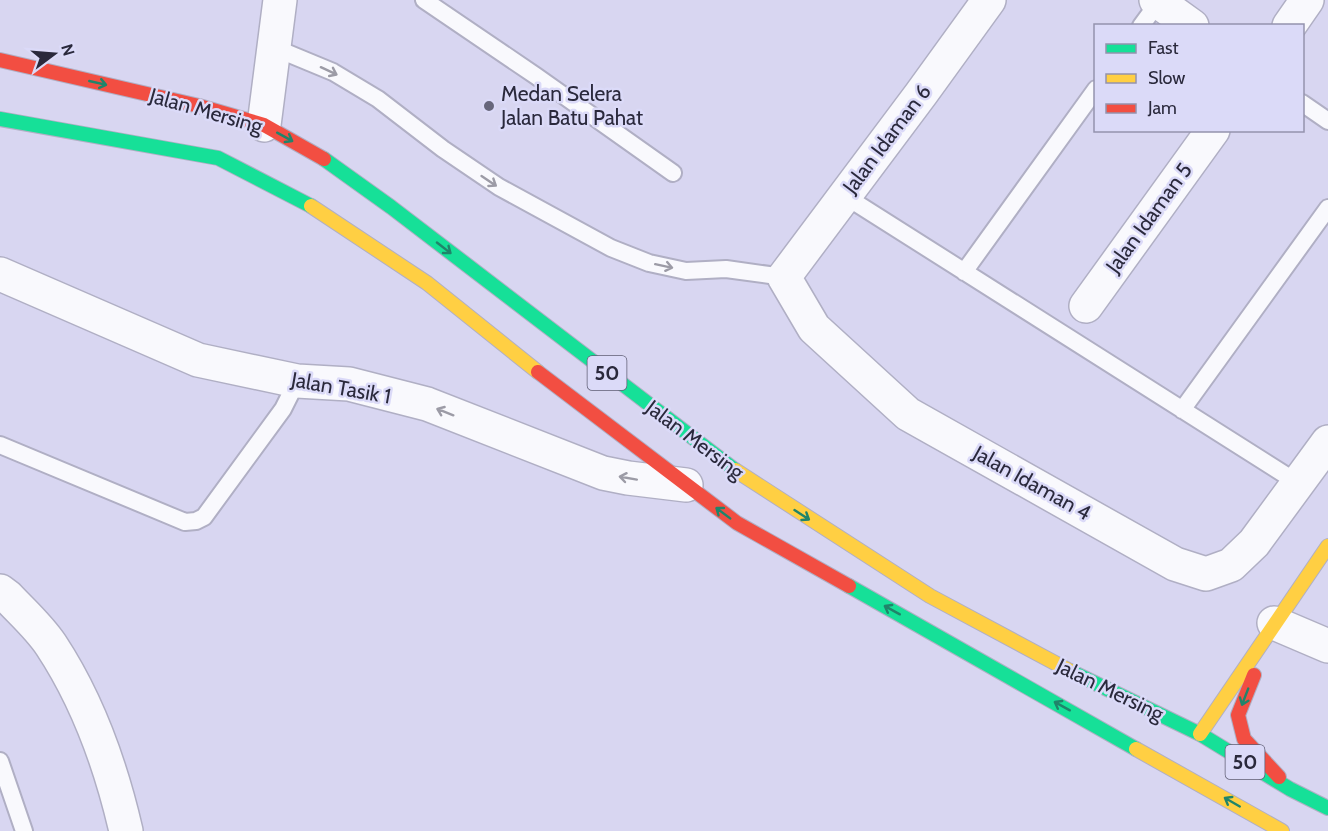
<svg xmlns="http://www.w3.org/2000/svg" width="1328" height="831" viewBox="0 0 1328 831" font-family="Cabin,sans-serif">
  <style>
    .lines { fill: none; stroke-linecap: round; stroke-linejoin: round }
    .lane-casing { stroke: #b0afc4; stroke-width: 20 }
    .street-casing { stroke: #b0afc4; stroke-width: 36 }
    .fast-casing { stroke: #b0afc4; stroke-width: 16 }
    .slow-casing { stroke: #b0afc4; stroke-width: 16 }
    .jam-casing { stroke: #b0afc4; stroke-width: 16 }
    .lane { stroke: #f9f9fd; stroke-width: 16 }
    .street { stroke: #f9f9fd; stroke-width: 33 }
    .fast { stroke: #16e098; stroke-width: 14 }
    .slow { stroke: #ffcf43; stroke-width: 14 }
    .jam { stroke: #f24e42; stroke-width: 14 }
    .oneway { stroke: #9c9ba6 }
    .oneway2 { stroke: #20846a }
    .poi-dot { fill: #67667b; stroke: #dbdaf8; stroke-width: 2 }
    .labels { text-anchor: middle; stroke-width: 5; stroke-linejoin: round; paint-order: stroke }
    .shield { fill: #dbdaf8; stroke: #5f5e74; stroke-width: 1.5 }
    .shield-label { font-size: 20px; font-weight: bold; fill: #2a293c }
    .poi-label { font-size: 21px; fill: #2a293c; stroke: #dbdaf8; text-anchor: start }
    .street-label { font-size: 21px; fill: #2a293c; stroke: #dbdaf8 }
  </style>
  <rect width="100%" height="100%" fill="#d8d6f1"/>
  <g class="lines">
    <defs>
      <path id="lane" d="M424 0 536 76 673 173
        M1141 26 1160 0
        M275 48 333 72 378 99 443 149 499 187 611 248 649 263 686 271 726 269 784 277
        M1302 103 1328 121
        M845 196 1298 483
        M964 272 1096 89
        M1182 410 1328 208
        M0 445 185 522 196 521 204 517 283 409 297 381
        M0 761 24 831"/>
      <path id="street" d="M989 0 921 94 784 277 814 328 908 414 1175 564 1206 574 1231 565 1254 543 1328 442
        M1156 0 1192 26
        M1289 26 1307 0
        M264 125 280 0
        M0 274 198 360 297 381 349 384 427 404 603 473 628 478 686 485
        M1086 306 1213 130
        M0 591 8 597C22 612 39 627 51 645 88 701 111 766 126 831
        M1274 623 1328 646"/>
      <path id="fast" d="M0 119 218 158 311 206
        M324 159 391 207 735 470
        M849 586 1136 749
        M1070 671 1200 734 1290 789 1328 808"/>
      <path id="slow" d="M311 206 427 283 538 372
        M735 470 930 596 1070 671
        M1200 734 1328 546
        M1136 749 1282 831"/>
      <path id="jam" d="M0 60 199 106 264 125 324 159
        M538 372 737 523 849 586
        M1254 675 1238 715 1244 739 1279 777"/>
    </defs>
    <use href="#lane" class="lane-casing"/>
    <use href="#street" class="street-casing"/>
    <use href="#fast" class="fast-casing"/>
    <use href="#slow" class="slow-casing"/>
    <use href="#jam" class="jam-casing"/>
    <use href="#lane" class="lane"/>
    <use href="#street" class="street"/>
    <use href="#fast" class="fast"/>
    <use href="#slow" class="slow"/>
    <use href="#jam" class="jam"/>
  </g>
  <defs><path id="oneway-shaft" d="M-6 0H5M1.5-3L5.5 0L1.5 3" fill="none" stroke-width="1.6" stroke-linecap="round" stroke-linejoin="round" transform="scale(1.5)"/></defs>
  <g class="oneway">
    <use href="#oneway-shaft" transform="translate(329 71) rotate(25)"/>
    <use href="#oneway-shaft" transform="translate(489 181) rotate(34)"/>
    <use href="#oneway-shaft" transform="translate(664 266) rotate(12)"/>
    <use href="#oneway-shaft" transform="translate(445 412) rotate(-158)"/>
    <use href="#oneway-shaft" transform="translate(628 478) rotate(-170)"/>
  </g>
  <g class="oneway2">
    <use href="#oneway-shaft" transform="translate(98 83) rotate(13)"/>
    <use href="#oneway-shaft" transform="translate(285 137) rotate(29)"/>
    <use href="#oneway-shaft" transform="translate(444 248) rotate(38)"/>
    <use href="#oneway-shaft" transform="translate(723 513) rotate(-143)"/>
    <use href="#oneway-shaft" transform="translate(802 515) rotate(33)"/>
    <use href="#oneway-shaft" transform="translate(892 610) rotate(-151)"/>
    <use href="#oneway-shaft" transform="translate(1245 697) rotate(111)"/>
    <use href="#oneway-shaft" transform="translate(1062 706) rotate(-151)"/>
    <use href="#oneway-shaft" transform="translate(1232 802) rotate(-150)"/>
  </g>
  <circle class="poi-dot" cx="489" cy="106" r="6"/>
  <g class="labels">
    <g class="shield">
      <rect x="587.5" y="356" width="39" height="34" rx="4.5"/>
      <rect x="1225.5" y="745" width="39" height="34" rx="4.5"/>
    </g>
    <g class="shield-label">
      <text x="607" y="380">50</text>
      <text x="1245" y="769">50</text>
    </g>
    <g class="poi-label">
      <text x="501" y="101">Medan Selera<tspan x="501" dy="24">Jalan Batu Pahat</tspan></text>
    </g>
    <g class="street-label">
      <text transform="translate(206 111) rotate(16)" y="7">Jalan Mersing</text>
      <text transform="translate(887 139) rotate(-53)" y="7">Jalan Idaman 6</text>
      <text transform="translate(1149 218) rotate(-54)" y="7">Jalan Idaman 5</text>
      <text transform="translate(341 388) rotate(10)" y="7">Jalan Tasik 1</text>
      <text transform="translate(695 440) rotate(37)" y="7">Jalan Mersing</text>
      <text transform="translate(1032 483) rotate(29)" y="7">Jalan Idaman 4</text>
      <text transform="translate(1110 690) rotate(26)" y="7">Jalan Mersing</text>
    </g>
  </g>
  <rect x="1094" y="24" width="210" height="108" fill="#dbdaf8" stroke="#9493ad" stroke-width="1.5"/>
  <rect x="1106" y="44" width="30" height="9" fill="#16e098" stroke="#9493ad" stroke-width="1.5"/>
  <text x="1148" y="54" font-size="18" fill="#2a293c">Fast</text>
  <rect x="1106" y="74" width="30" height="9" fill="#ffcf43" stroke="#9493ad" stroke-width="1.5"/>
  <text x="1148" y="84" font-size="18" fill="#2a293c">Slow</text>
  <rect x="1106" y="104" width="30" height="9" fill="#f24e42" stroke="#9493ad" stroke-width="1.5"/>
  <text x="1148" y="114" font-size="18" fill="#2a293c">Jam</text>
  <g transform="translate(54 54) rotate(74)" stroke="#dbdaf8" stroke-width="4.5" paint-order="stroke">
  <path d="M0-4.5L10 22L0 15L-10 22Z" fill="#2a293c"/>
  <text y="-9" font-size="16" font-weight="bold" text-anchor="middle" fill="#2a293c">N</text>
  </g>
</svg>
